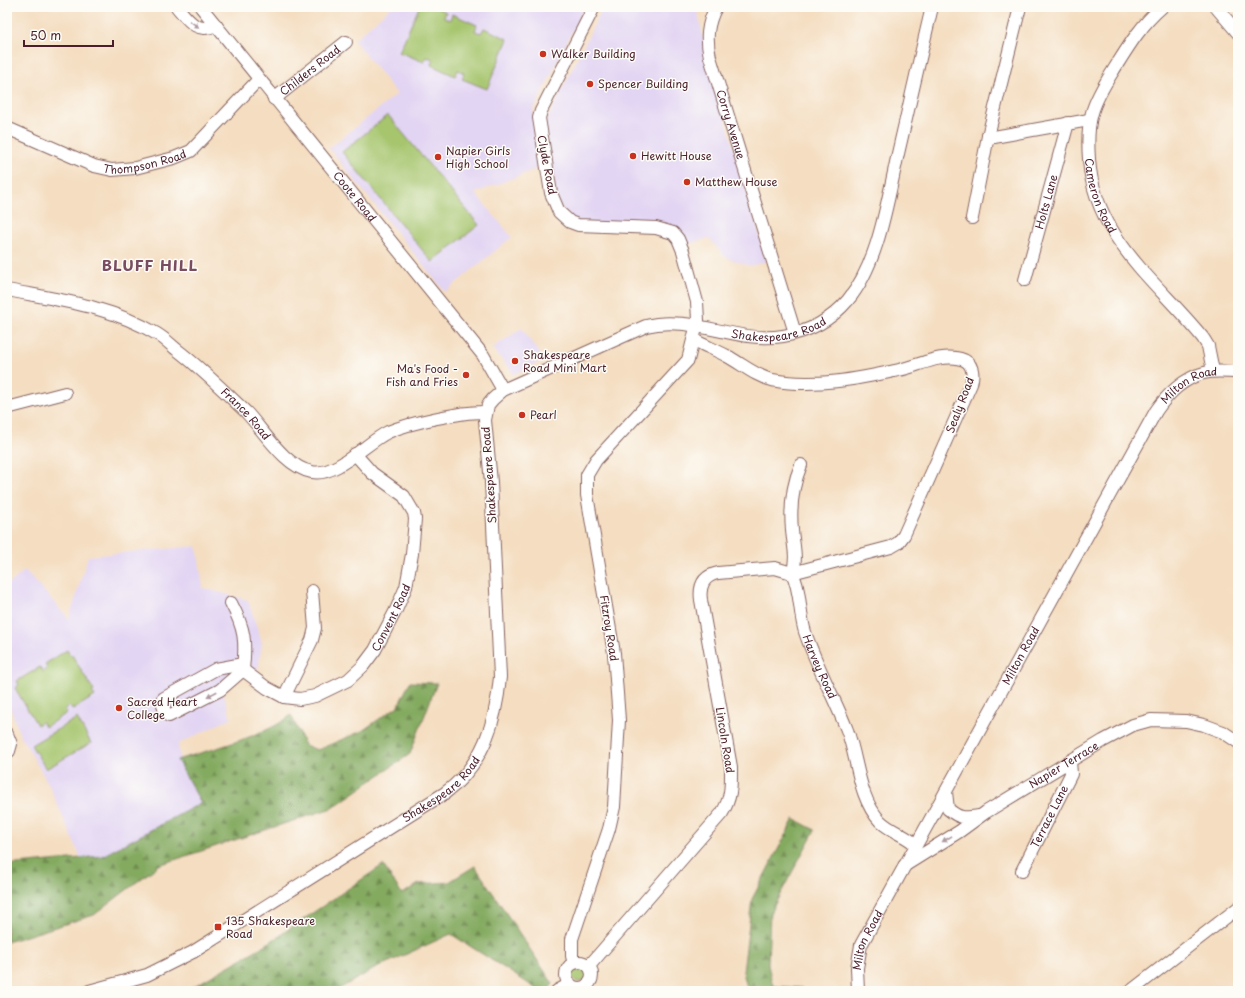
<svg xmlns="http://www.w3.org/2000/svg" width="1245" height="998" viewBox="0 0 1245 998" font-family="'Playpen Sans',sans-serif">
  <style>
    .built { fill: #e2d4f3 }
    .grass { fill: url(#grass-tufts); stroke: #78724c }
    .forest { fill: url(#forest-firs); stroke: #676446 }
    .pitch { fill: #a6c56d; stroke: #78724c }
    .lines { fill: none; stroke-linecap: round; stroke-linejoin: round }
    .minor-casing { stroke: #86625f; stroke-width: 14 }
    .minor { stroke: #fff; stroke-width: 12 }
    .oneway { fill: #ae9aa0 }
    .poi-dot { fill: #c8321e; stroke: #fdfcf7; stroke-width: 1.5 }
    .labels { text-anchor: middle; stroke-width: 3; stroke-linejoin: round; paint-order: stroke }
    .poi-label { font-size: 11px; fill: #4a1f2b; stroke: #fdfcf7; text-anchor: start }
    .street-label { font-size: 11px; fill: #4a1f2b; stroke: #fdfcf7 }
    .district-label { font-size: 15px; font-weight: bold; letter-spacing: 1px; fill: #7a4c60; stroke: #fdfcf7 }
  </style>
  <defs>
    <pattern id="grass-tufts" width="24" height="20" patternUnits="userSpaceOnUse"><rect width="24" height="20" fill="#a6c56d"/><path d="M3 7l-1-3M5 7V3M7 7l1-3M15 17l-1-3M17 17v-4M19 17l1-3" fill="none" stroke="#899f5a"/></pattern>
    <pattern id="forest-firs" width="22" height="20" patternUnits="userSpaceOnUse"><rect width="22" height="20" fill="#84aa60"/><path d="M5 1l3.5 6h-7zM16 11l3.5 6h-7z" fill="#6e8a4f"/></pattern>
  </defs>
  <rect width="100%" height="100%" fill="#fdfcf7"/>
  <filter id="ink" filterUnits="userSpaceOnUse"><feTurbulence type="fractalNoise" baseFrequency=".025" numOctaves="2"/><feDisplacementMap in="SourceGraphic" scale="8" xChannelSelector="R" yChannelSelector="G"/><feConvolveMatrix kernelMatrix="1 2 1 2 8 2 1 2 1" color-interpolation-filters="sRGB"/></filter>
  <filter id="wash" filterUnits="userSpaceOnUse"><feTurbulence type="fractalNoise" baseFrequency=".012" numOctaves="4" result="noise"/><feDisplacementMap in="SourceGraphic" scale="16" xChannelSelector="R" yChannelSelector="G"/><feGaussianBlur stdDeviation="0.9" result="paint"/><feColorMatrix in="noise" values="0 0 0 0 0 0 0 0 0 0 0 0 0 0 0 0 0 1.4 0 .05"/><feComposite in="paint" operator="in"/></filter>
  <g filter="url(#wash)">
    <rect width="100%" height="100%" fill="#f4ddc0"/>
    <path class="built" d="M391 7H584L533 111 541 167 475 193 512 237 445 292 329 148 397 94 354 40Z
      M603 7H697L706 53 767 261 750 266 725 257 709 238 688 244 679 229 672 227 579 225 558 204 544 126Z
      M522 328 544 360 514 374 492 348Z
      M197 546 203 588 248 600 262 643 258 670 234 682 223 692 231 718 178 744 180 760 202 804 85 867 48 783 20 735 7 698V586L25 570 69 619 88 556Z"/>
    <path class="grass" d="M571 974a8 8 0 1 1 16 0a8 8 0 1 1-16 0Z"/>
    <path class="forest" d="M410 682 437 683 410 754 332 808 159 865 94 915 7 942V865L102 856 201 803 177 760C206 751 271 734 291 715L305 745 317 750 362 731 398 706Z
      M794 819 815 830 770 913 768 965 773 986 802 988V991H748L743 972 752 899Z
      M383 865 402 894 419 884 449 882 475 866 553 984 547 991H540L451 934 378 967 335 991H186L270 942Z"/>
    <path class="pitch" d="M419 7H435L446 12 444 17 450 20 452 14 477 25 475 31 481 33 484 28 508 39 487 89 462 79 464 73 458 70 455 76 431 65 433 59 427 57 424 62 399 52Z
      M388 115 479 225 432 262 342 152Z
      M67 650 70 655H72L94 691 92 692 95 696 72 710 70 706 65 709 67 713 45 727 42 722 37 725 15 688 19 685 17 681 40 667 43 672 47 669 45 664Z
      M77 718 91 743 46 769 31 745Z"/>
  </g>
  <g filter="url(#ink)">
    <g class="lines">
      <defs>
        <g id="minor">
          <path d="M177 7C189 21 197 34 216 25"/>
          <path id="s1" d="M201 7 483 355 503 390"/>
          <path id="s2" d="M716 7C707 24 706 39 710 57L795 333"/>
          <path id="s3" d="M1162 7C1140 26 1128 47 1113 71 1092 104 1086 120 1089 159 1094 238 1158 282 1203 338L1208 346 1213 371"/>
          <path d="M1216 7 1238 33"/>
          <path id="s4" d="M274 99 346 42"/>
          <path id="s5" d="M7 128 94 166 112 170 135 168 174 158 191 151 259 79"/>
          <path d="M988 136 994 137 1089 120"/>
          <path d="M972 218 988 136 1020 7"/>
          <path id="s6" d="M1025 280 1068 123"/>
          <path id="s7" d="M7 290C59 300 111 306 157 334 164 338 170 344 176 349 201 368 223 390 246 412 264 431 285 467 312 472 336 477 367 442 388 432 409 423 463 411 486 412"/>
          <path d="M694 340C705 346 716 350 727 356 742 364 755 376 772 380 814 388 858 379 899 370 918 366 941 353 961 359 973 362 974 374 971 384L904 535 898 543 891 547 792 573"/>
          <path d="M7 408 65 393"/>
          <path id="s8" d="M801 465C793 484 790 508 792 530 793 544 798 559 792 573 801 590 799 613 805 632 816 665 834 697 847 730 858 759 858 797 880 821 890 831 905 835 915 844"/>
          <path d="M231 603C245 629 246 641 243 670L220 690 169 716 165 713 162 700 164 698 216 669 243 664"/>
          <path id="s9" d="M243 670 267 688 284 697 300 699 315 696 348 680 363 666 375 650 396 610 406 587 412 554 415 519 414 513 404 496 372 473 355 454"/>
          <path d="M284 697 312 640 315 628 312 591"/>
          <path d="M7 734 11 744 9 751 7 752"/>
          <path d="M946 792 948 809C960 819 964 818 979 816"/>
          <path id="s10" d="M904 866 960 831 986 812 1103 741 1133 725 1151 720 1186 721 1204 725 1223 732 1238 742"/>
          <path id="s11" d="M1022 871 1071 774 1070 761"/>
          <circle cx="579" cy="975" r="13"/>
          <path d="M574 963 572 956V939L609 829 614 807 619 720 614 653 587 495V475L596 460 688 360 698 320 697 302 683 251 678 239 673 233 656 228 578 225 570 222 559 212 551 193 539 118 541 111 594 7"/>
          <path d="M589 966 722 813C732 797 731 785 731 767L701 600C699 585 704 576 718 573L775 568 792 573"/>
          <path id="s12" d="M89 991 147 975 193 952 445 793C483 765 496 722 500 677L491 482 485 420 488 405 493 399 503 390 646 326C691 314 737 344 783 336 809 332 832 319 848 300 878 264 887 203 897 158 909 107 920 57 932 7"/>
          <path d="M557 991 570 984"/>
          <path id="s13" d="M858 991 857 968 861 945 1156 411C1167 395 1184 378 1204 373 1215 370 1227 372 1238 372"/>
          <path d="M1131 991 1238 908"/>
        </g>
      </defs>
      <use href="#minor" class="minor-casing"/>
      <use href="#minor" class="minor"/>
    </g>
    <defs><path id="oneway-solid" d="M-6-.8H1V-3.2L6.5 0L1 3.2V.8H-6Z"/></defs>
    <g class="oneway">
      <use href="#oneway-solid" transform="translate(194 24) rotate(35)"/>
      <use href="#oneway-solid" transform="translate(212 694) rotate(152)"/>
      <use href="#oneway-solid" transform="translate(947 839) rotate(149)"/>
    </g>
  </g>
  <g class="poi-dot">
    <circle cx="543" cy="54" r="4"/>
    <circle cx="590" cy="84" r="4"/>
    <circle cx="633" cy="156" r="4"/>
    <circle cx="438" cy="157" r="4"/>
    <circle cx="687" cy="182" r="4"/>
    <circle cx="515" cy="361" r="4"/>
    <circle cx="466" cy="375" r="4"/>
    <circle cx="522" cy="415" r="4"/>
    <circle cx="119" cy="708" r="4"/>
    <rect x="214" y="923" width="8" height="8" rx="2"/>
  </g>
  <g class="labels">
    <g class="poi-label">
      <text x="551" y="58">Walker Building</text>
      <text x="598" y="88">Spencer Building</text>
      <text x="446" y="155">Napier Girls<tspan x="446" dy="13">High School</tspan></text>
      <text x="641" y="160">Hewitt House</text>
      <text x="695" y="186">Matthew House</text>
      <text x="523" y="359">Shakespeare<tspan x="523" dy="13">Road Mini Mart</tspan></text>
      <text x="458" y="373" text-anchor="end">Ma's Food -<tspan x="458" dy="13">Fish and Fries</tspan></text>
      <text x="530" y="419">Pearl</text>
      <text x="127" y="706">Sacred Heart<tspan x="127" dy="13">College</tspan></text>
      <text x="226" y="925">135 Shakespeare<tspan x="226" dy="13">Road</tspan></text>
    </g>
    <g class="street-label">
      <text dy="4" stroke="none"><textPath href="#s4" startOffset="46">Childers Road</textPath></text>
      <text dy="4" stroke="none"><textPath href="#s2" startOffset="122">Corry Avenue</textPath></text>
      <text dy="4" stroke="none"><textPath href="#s5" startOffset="147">Thompson Road</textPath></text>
      <text transform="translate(547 165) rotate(79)" y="4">Clyde Road</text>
      <text dy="4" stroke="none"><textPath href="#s3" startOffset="213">Cameron Road</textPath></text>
      <text dy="4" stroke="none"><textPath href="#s1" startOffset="244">Coote Road</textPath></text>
      <text dy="4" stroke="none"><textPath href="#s6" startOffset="81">Holts Lane</textPath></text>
      <text dy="4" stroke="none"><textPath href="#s12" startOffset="1128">Shakespeare Road</textPath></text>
      <text dy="4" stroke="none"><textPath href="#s13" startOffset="700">Milton Road</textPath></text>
      <text transform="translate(960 405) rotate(-69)" y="4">Sealy Road</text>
      <text dy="4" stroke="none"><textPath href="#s7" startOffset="277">France Road</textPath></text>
      <text transform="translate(489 475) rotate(-94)" y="4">Shakespeare Road</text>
      <text dy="4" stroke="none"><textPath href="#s9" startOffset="194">Convent Road</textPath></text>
      <text transform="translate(609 628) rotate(81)" y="4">Fitzroy Road</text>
      <text dy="4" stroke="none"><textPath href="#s13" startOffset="377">Milton Road</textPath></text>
      <text dy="4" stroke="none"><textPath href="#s8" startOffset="208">Harvey Road</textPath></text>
      <text transform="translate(725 740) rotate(81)" y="4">Lincoln Road</text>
      <text dy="4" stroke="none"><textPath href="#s10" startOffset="189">Napier Terrace</textPath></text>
      <text dy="4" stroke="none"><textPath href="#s12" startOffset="409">Shakespeare Road</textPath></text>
      <text dy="4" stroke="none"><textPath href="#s11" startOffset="61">Terrace Lane</textPath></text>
      <text dy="4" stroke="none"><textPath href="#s13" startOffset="53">Milton Road</textPath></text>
    </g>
    <g class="district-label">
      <text x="150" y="271">BLUFF HILL</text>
    </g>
  </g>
  <rect width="1245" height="998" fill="none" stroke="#fdfcf7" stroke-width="24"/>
  <path d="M24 40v6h89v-6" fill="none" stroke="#4a1f2b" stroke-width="2"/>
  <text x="30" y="40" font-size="12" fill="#4a1f2b" stroke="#fdfcf7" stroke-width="3" paint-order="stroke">50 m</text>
</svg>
